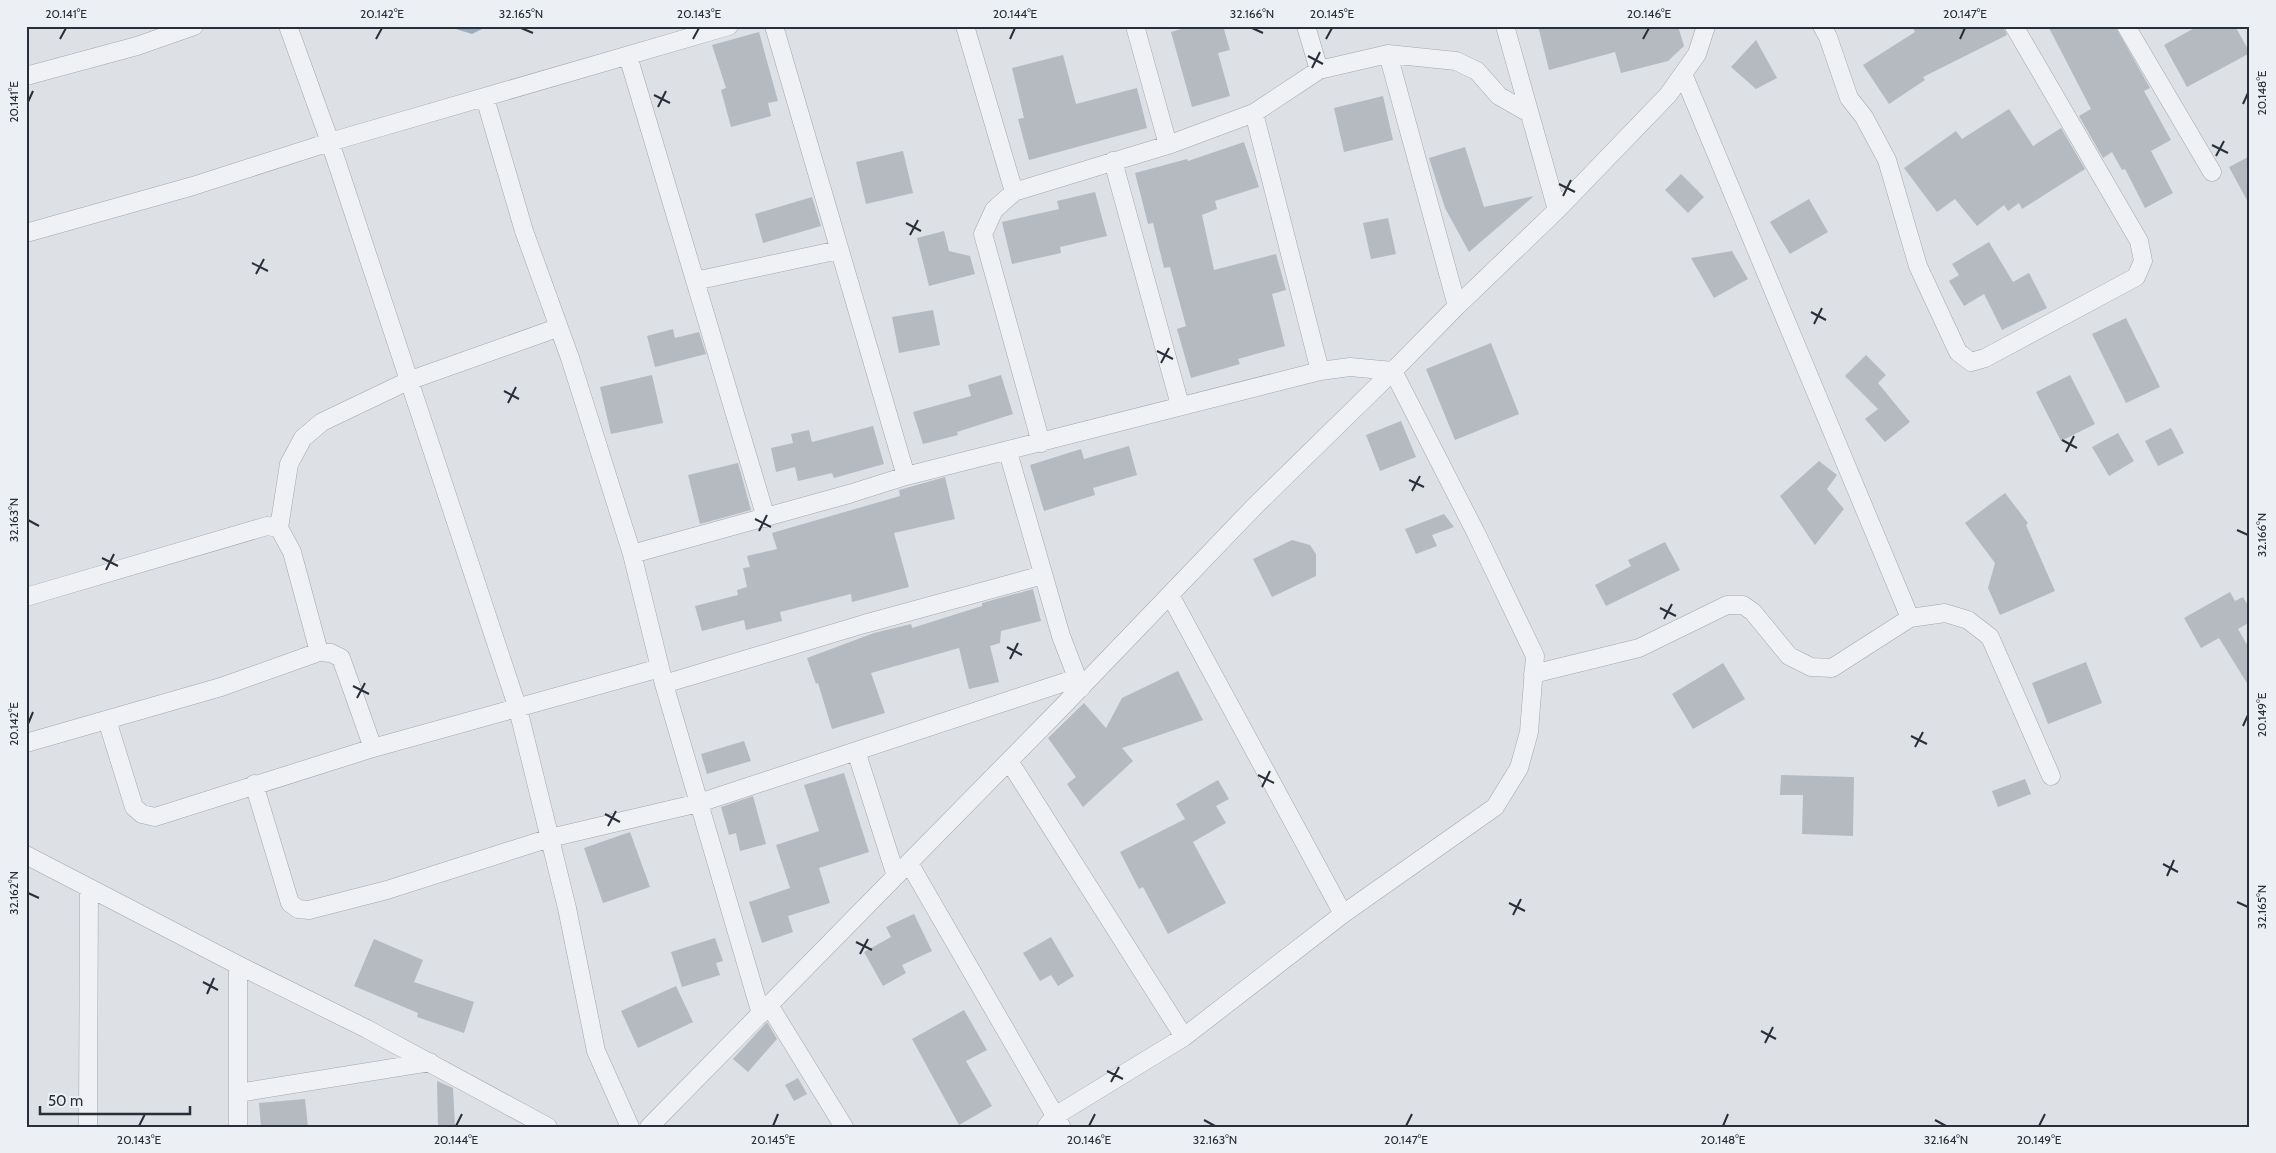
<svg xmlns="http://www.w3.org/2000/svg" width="2276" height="1153" viewBox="0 0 2276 1153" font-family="Cabin,sans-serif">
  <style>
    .water { fill: url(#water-rules) }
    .building { fill: #b5bac1 }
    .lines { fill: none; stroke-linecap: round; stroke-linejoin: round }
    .street-casing { stroke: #a3a7ae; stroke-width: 19 }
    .street { stroke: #eff1f4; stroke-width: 18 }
    .ticks { fill: none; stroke: #282f3a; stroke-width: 2 }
    .neatline { fill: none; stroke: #282f3a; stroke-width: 2 }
    .ticks-label { font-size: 12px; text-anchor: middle; fill: #282f3a }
  </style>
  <defs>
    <pattern id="water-rules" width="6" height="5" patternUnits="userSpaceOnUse" patternTransform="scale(1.25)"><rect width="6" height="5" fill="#9bafc2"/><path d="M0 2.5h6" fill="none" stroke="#7e8f9f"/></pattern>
  </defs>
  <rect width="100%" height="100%" fill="#dde0e5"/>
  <path class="water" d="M446 26H488L472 34Z"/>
  <path class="building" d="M1192 26H1223L1230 50 1218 53 1230 96 1192 107 1171 32Z
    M1538 26H1678L1684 46 1668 61 1621 73 1615 52 1549 70Z
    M1912 26H2003L2007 35 1923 77 1925 80 1889 104 1863 65 1915 32Z
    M2048 26H2115L2150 88 2144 91 2171 140 2151 151 2173 193 2145 208 2125 169 2122 170 2112 152 2103 158 2079 116 2091 109Z
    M2198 26H2235L2250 53 2187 87 2164 45Z
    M759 32 778 101 768 103 771 116 731 127 721 90 726 88 712 45Z
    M1756 40 1777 78 1756 89 1731 67Z
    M1063 55 1076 104 1137 88 1147 128 1029 160 1018 119 1024 118 1012 68Z
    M1383 96 1393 140 1344 152 1334 108Z
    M2009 109 2033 146 2061 128 2085 169 2022 209 2019 203 2008 211 2004 205 1977 226 1955 199 1937 212 1904 168 1956 131 1962 139Z
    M1244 142 1259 187 1215 201 1217 209 1202 215 1214 270 1276 254 1286 290 1272 294 1285 346 1238 359 1240 364 1191 378 1177 329 1186 326 1170 267 1164 268 1153 223 1148 224 1135 173 1187 159 1188 161Z
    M1465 147 1484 207 1534 196 1469 252 1445 208 1429 158Z
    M903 151 913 193 866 204 856 162Z
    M2250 156V206L2229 167Z
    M1681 174 1704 197 1688 213 1665 190Z
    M1095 192 1107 236 1060 247 1061 253 1012 264 1002 222 1059 209 1057 201Z
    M812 197 821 226 763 243 755 214Z
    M1809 199 1828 232 1790 254 1770 222Z
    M1388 218 1396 254 1371 259 1363 223Z
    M944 231 949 251 970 256 975 274 929 286 917 238Z
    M1989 242 2013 282 2029 273 2047 308 2002 330 1984 294 1964 306 1949 281 1959 275 1952 264Z
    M1732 251 1748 279 1714 298 1691 258Z
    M933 310 940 345 899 353 892 317Z
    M2126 318 2160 387 2126 403 2092 334Z
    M673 329 675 338 699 332 706 354 655 367 647 336Z
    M1491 343 1519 414 1455 440 1426 369Z
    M1866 355 1886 375 1878 383 1910 422 1885 442 1865 419 1878 409 1845 376Z
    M652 375 663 423 611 434 600 387Z
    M1001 375 1013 414 957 432 958 435 923 444 913 412 971 396 968 385Z
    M2070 375 2095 424 2061 441 2036 392Z
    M1401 421 1416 457 1380 471 1366 435Z
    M873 426 884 464 834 478 832 473 798 481 795 467 776 472 771 448 793 443 791 434 809 430 812 442Z
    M2171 428 2184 453 2158 466 2145 441Z
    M2118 433 2134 461 2109 476 2092 447Z
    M1129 446 1137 475 1093 488 1095 495 1044 511 1030 465 1081 449 1084 459Z
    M1819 461 1837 475 1827 489 1844 509 1815 545 1780 496Z
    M738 463 751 510 700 524 688 475Z
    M945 477 955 519 894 533 909 587 852 602 851 594 780 612 782 621 746 630 744 620 702 631 695 606 738 595 737 590 747 587 743 568 750 567 747 556 777 549 772 533 900 496 899 490Z
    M2005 493 2028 523 2026 525 2055 591 2000 615 1988 588 1995 563 1965 523Z
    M1444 514 1454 527 1432 535 1437 546 1416 554 1405 529Z
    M1292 540 1310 545 1316 554V576L1272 597 1253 559Z
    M1665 542 1680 570 1606 606 1595 585 1631 566 1628 560Z
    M1033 589 1041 621 1001 631 1000 643 990 646 999 682 969 689 959 648 871 673 885 713 832 729 818 683 816 684 807 658 874 633 911 624 912 628 982 606V603Z
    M2230 592 2235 601 2243 597 2250 609V622L2238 629 2250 650V688L2219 638 2201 648 2184 618Z
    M2086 662 2102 703 2048 724 2032 683Z
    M1723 663 1745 699 1693 729 1672 694Z
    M1178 671 1203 720 1122 748 1133 761 1083 807 1067 784 1076 777 1048 738 1084 703 1106 728 1122 698Z
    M744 741 751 761 707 774 701 754Z
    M844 773 869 852 819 868 830 903 788 916 793 932 762 943 749 902 790 888 776 845 819 831 804 785Z
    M1781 775 1854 777 1853 836 1802 834 1803 795H1780Z
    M2025 779 2031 794 1998 807 1992 791Z
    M1218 780 1229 799 1216 806 1226 823 1193 842 1226 903 1168 934 1143 887 1139 889 1120 852 1185 819 1176 804Z
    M753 796 766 844 740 851 736 833 729 835 721 807Z
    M630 832 650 887 603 903 584 848Z
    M914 914 932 951 902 965 906 973 883 986 864 952 891 937 886 927Z
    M1051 937 1074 976 1058 986 1051 975 1040 981 1023 953Z
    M715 938 723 961 716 963 720 975 682 987 671 952Z
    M374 939 423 960 414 982 474 1002 464 1033 417 1017 418 1013 354 986Z
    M676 986 693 1022 638 1048 621 1011Z
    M964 1010 987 1050 966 1061 992 1106 959 1125 912 1039Z
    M767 1022 777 1039 748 1072 733 1059Z
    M798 1078 807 1094 794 1101 785 1085Z
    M437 1081 453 1088 455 1127H438Z
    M305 1099 308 1127H261L259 1103Z"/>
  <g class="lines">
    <defs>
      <path id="street" d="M288 26 330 142 518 709 567 908 596 1051 630 1127
        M774 26 906 476
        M965 26 1014 192 1168 145 1254 113 1319 70 1388 54 1456 61 1477 71 1499 96 1529 113
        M1135 26 1168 145
        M1306 26 1319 70
        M1505 26 1557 210
        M1822 26 1828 37 1849 98 1864 117 1887 160 1918 266 1958 352 1971 362 1985 358 2136 277 2143 261 2139 241 2014 26
        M2126 26 2212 172
        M1388 54 1457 306
        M628 56 766 518
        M1683 74 1910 618
        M26 76 137 46 194 26
        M485 98 524 231 570 358 632 554 664 684 761 1014
        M1254 113 1320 371
        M1113 161 1180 405
        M1014 192 994 210 983 234 1041 443
        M26 233 193 186 330 142 729 26
        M695 281 839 250
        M1008 452 1061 636 1081 688
        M279 528 289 464 303 438 322 422 408 381 557 328
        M632 554 849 494 906 476 1320 371 1350 367 1393 371 1476 533 1535 656 1529 732 1519 768 1495 807 1343 914 1184 1037 1055 1116 1046 1127
        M1170 595 1343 914
        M26 597 267 526 279 528 292 552 319 652
        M1533 674 1639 648 1727 605H1743L1753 612 1789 656 1811 667 1832 668 1910 618 1945 613 1968 620 1990 637 2051 776
        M664 684 864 624 1043 575
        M107 720 134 807 142 814 155 817 373 748 660 668
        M26 743 221 687 319 652 331 653 341 658 373 748
        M856 751 896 876
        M1009 761 1184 1037
        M254 784 290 903 298 909 309 910 387 890 550 838 699 803 1077 678
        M26 855 238 965 367 1029 548 1127
        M909 863 1061 1126
        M238 965V1127
        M769 1005 844 1127
        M238 1093 430 1062
        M88 1127 89 888
        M649 1127 1060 709 1255 506 1393 371 1457 306 1557 210 1668 95 1697 54 1706 26"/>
    </defs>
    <use href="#street" class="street-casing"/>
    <use href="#street" class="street"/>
  </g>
  <path class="ticks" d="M521 28 533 33M1252 28 1263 33M60 39 66 28M376 39 382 28M693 39 699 28M1010 39 1015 28M1326 39 1332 28M1643 39 1649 28M1960 39 1965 28M1308 56 1323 64M1312 68 1320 52M654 95 670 103M28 102 33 91M2243 104 2248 93M658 107 666 91M2212 145 2228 153M2216 156 2224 141M1559 184 1575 192M1563 196 1571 180M906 223 921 231M910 235 918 220M252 263 268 271M256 274 264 259M1811 312 1826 320M1814 324 1822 308M1157 351 1173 359M1161 363 1169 348M504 391 519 399M508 403 516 387M2062 440 2077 448M2066 452 2074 436M1409 480 1424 487M1412 491 1420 476M755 519 771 527M28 520 39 526M2237 530 2248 535M759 531 767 515M102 558 118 566M106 570 114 554M1660 608 1676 616M1664 619 1672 604M1007 647 1022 655M1010 659 1018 643M353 686 369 694M357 698 365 683M28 724 33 712M2243 726 2248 715M1911 736 1927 744M1915 747 1923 732M1258 775 1274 783M1262 787 1270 771M605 814 620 822M608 826 616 811M2163 864 2178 872M2167 876 2174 860M28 893 39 898M2237 902 2248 907M1509 903 1525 911M1513 915 1521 899M856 942 872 950M860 954 868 939M203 982 218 990M207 994 214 978M1761 1031 1776 1039M1765 1043 1773 1027M1107 1071 1123 1079M1111 1082 1119 1067M1204 1120 1215 1126M1935 1120 1946 1126M139 1126 145 1114M456 1126 462 1114M773 1126 778 1114M1089 1126 1095 1114M1406 1126 1412 1114M1723 1126 1728 1114M2039 1126 2045 1114"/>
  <rect width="2276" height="1153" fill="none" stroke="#eceff3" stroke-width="55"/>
  <path d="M40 1106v8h150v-8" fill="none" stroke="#282f3a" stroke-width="2.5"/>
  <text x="48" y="1106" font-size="15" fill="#282f3a" stroke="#eceff3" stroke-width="4" paint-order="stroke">50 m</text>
  <rect x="28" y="28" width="2220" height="1098" class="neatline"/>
  <g class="ticks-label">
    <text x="66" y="18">20.141°E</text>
    <text x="382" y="18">20.142°E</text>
    <text x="521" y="18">32.165°N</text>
    <text x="699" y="18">20.143°E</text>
    <text x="1015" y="18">20.144°E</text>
    <text x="1252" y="18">32.166°N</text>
    <text x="1332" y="18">20.145°E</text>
    <text x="1649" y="18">20.146°E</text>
    <text x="1965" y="18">20.147°E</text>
    <text transform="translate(2262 93) rotate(-90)" y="4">20.148°E</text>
    <text transform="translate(14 102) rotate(-90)" y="4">20.141°E</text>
    <text transform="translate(14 520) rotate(-90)" y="4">32.163°N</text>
    <text transform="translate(2262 535) rotate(-90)" y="4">32.166°N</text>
    <text transform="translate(2262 715) rotate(-90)" y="4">20.149°E</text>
    <text transform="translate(14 724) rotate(-90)" y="4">20.142°E</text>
    <text transform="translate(14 893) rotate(-90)" y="4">32.162°N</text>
    <text transform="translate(2262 907) rotate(-90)" y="4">32.165°N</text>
    <text x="139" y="1144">20.143°E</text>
    <text x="456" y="1144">20.144°E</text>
    <text x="773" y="1144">20.145°E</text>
    <text x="1089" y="1144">20.146°E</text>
    <text x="1215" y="1144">32.163°N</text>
    <text x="1406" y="1144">20.147°E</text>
    <text x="1723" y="1144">20.148°E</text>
    <text x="1946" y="1144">32.164°N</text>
    <text x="2039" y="1144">20.149°E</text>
  </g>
</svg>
